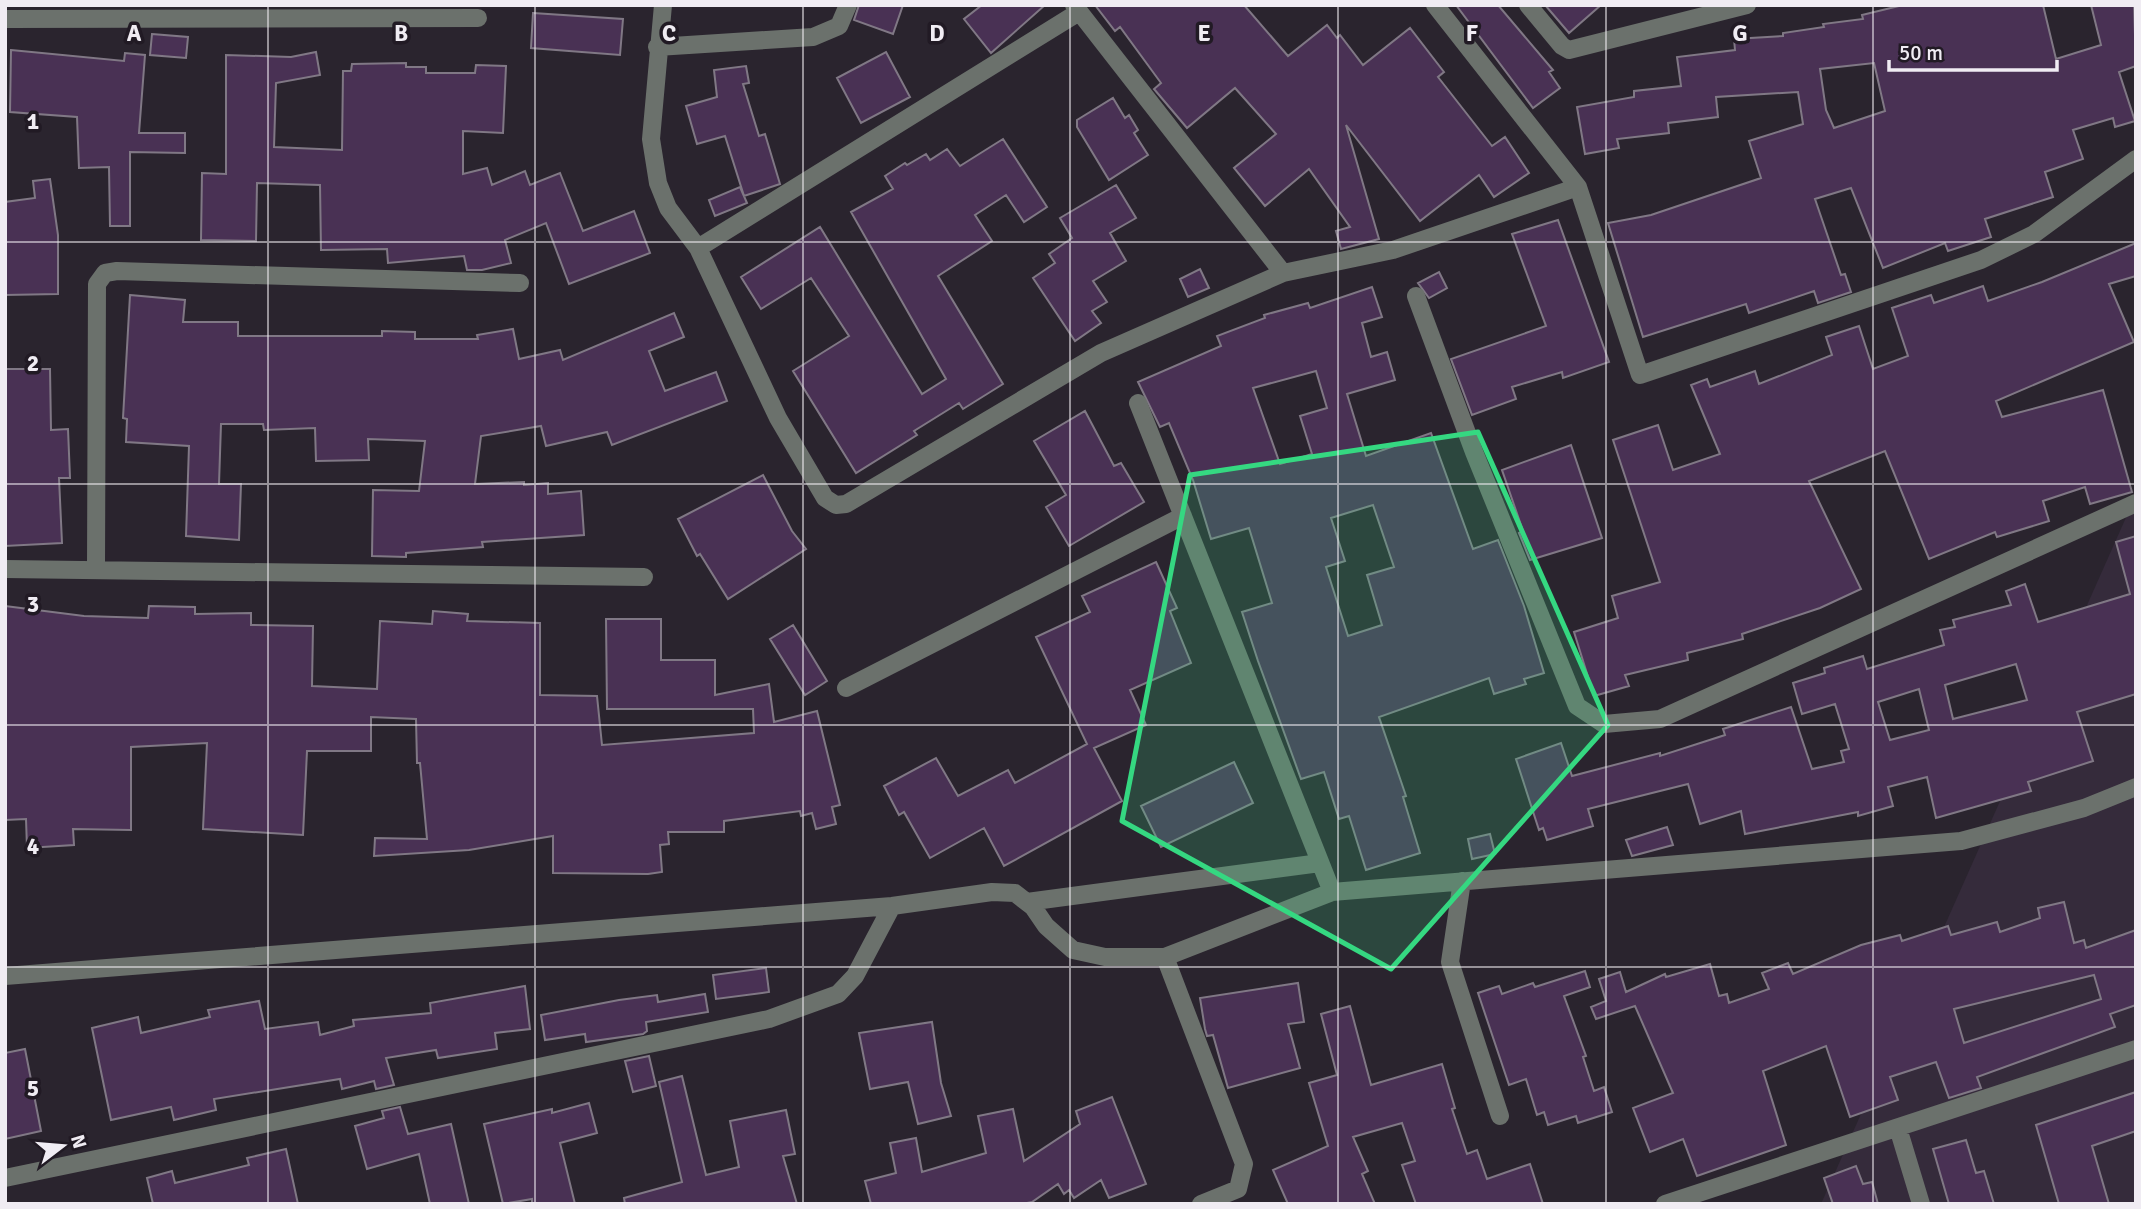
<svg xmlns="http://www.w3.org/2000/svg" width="2141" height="1209" viewBox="0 0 2141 1209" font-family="Signika,sans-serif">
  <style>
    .built { fill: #352b3b }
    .building { fill: #493154; stroke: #807885; stroke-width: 2; fill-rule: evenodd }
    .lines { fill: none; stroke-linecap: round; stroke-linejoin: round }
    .minor { stroke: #6b716c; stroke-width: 18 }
    .marked { fill: #35d881; fill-opacity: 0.2; stroke: #35d881; stroke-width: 5; stroke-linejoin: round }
    .grid { fill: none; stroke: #f0ecf3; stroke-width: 2; stroke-opacity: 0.55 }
    .grid-label { font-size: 23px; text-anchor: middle; font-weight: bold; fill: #f0ecf3; stroke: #211a24; stroke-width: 7; stroke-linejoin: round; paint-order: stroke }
  </style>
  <rect width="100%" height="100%" fill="#2a242e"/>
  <path class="built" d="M2136 495V1204H1821Z"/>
  <path class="building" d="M859 5H903L893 34 854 20Z
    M982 5H1045L991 53 964 19Z
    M1095 5H1244L1288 56 1327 25 1337 38 1340 35 1363 65 1410 28 1444 72 1438 77 1492 146 1505 137 1529 173 1494 197 1479 175 1420 221 1346 125 1379 239 1341 249 1336 231 1350 227 1309 169 1265 206 1234 168 1276 134 1235 88 1187 128 1154 89 1161 83 1120 27 1115 31Z
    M1456 5H1498L1553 70 1549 72 1560 88 1533 108Z
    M1545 5H1601L1569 33Z
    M1903 5H2043L2056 59 2101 45 2091 5H2134L2136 66 2119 72 2135 121 2115 127 2113 118 2073 130 2083 159 2045 172 2053 197 1985 219 1991 237 1948 251 1945 243 1883 268 1851 188 1815 199 1841 275 1845 274 1851 292 1818 303 1814 291 1749 313 1746 304 1643 337 1608 223 1651 215 1761 178 1749 141 1803 124 1798 92 1716 97 1718 117 1668 123 1669 133 1617 139 1619 148 1585 154 1577 107 1634 97V91L1681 86 1677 57 1735 50 1734 39 1783 36V33L1824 27 1823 24 1863 19 1862 15ZM1874 63 1885 111 1834 128 1826 110 1820 69Z
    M533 13 623 19 620 55 531 48Z
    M152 34 188 37 186 58 150 55Z
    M11 50 124 61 125 53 145 55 139 133H185V153L130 152V226H110L109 167 79 168 77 117 10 112Z
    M316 52 320 75 276 83 274 147 342 150 343 71H351L352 64 406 63V67H426V73H475L476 65 506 66 503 133 463 131V174L487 168 492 185 525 171 530 185 560 173 583 231 634 211 650 253 569 284 546 223 505 240 511 263 482 270H467L464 256 388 263 387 249 321 250 320 185 257 183 256 241 201 240 202 173 226 174V55L291 57Z
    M886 52 910 97 861 123 837 78Z
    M746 66 749 83 743 84 759 136 765 134 780 184 744 196 725 136 697 144 686 106 717 97 714 70Z
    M1113 98 1125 118 1129 115 1138 130 1134 133 1148 155 1109 180 1077 127V120Z
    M1003 139 1047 207 1024 222 1006 195 975 215 992 241 938 276 1003 384 963 409 959 403 914 431 917 435 856 473 793 371 849 336 811 278 761 309 741 277 820 227 922 394 946 379 851 212 893 189 885 176 905 163 907 165 926 154 930 160 947 149 960 166Z
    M50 179 58 235V294L5 295V202L35 198 33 181Z
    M1116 185 1136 218 1110 233 1126 261 1093 281 1107 302 1092 311 1101 323 1075 341 1033 278 1055 263 1049 254 1072 238 1060 218Z
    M740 187 747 203 715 216 709 200Z
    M1558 220 1609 362 1563 378 1562 372 1512 387 1516 399 1472 415 1451 359 1546 326 1512 234Z
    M2136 243V276L2109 284 2134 342 1996 401 2002 417 2103 390 2132 492 2090 504 2085 487 2043 501 2049 521 1997 537 1995 532 1929 559 1885 451 1809 481 1861 589 1820 608 1742 634 1743 639 1687 653 1688 660 1625 675 1629 686 1594 696 1574 632 1618 618 1612 596 1660 582 1613 440 1658 425 1673 470 1720 454 1691 385 1707 379 1710 387 1755 371 1759 384 1832 355 1826 337 1859 326 1873 369 1908 356 1892 308 1931 295 1934 303 1983 286 1988 301 2042 282Z
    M1200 269 1209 288 1188 297 1180 279Z
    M1439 272 1447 288 1429 298 1418 283Z
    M1372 287 1382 317 1362 323 1371 357 1387 352 1395 380 1347 394 1366 456 1431 433 1473 549 1498 540 1524 606 1544 673 1524 679 1526 684 1494 694 1489 678 1379 717 1406 796 1403 797 1420 853 1366 870 1349 816 1339 819 1324 772 1301 779 1258 661 1242 612 1272 603 1249 528 1211 539 1193 480 1169 423 1160 427 1138 382 1221 346 1217 336 1265 318 1264 315 1308 303 1310 308ZM1316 371 1327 408 1300 416 1312 454 1280 464 1253 388ZM1373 505 1394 567 1367 575 1382 625 1348 636 1326 567 1345 561 1331 518Z
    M130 295 185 300 183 322H238V336H382V331L415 332V339H478L477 335 513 329 519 359 560 350 563 360 674 313 684 337 649 351 665 391 716 372 727 401 612 445 607 432 546 446 541 426 481 436 475 484 524 482V485L548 483V494L581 491 584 535 482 542 483 547 406 553V557L372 556 373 490 419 491 425 441 368 439 369 460 316 461 315 428 264 430 263 424H221L219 484H241L239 540 186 536 189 446 126 442 127 419 123 418Z
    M5 369H50L51 430 68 429 70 478H59L62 543 5 546Z
    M1085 411 1114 466 1121 463 1144 502 1069 546 1046 507 1066 495 1034 441Z
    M1571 445 1602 538 1530 560 1519 533 1523 531 1502 470Z
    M763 475 792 531 806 549 728 599 700 554 697 556 678 519Z
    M2136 536V694L2077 712 2093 761 2028 782 2031 791 1936 818 1927 777 1888 787 1893 806 1858 816V812L1745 834 1741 811 1700 824 1688 784 1588 809 1593 826 1547 840 1543 828 1539 830 1516 759 1561 743 1572 776 1660 753V756L1725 735 1723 729 1791 707 1812 769 1844 762 1841 751 1849 749 1835 704 1802 714 1793 683 1825 673 1824 668 1863 656 1867 669 1944 645 1940 630 1955 627 1953 620 2011 605 2006 591 2025 584 2038 622 2130 594 2116 542ZM2016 664 2027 700 1953 719 1945 685ZM1919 689 1929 730 1890 740 1878 702Z
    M1156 562 1177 608 1170 611 1191 663 1130 690 1146 725 1094 748 1122 801 1004 866 984 828 930 858 904 812 899 815 884 786 936 758 958 796 1008 770 1015 783 1087 744 1036 637 1090 612 1082 596Z
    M5 606 84 616 148 618 149 606 195 607V614L251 613V625L313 626 312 686 377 689 380 621 432 624 433 611 468 614 467 621 540 623V695L597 696 602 745 754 733 753 709H607L606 619H661V660H715V695L769 684 774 722 817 711 840 805 832 807 836 824 816 829 812 813 801 816 800 811 724 821V832H668L669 844 660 845 662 872 648 874 553 873V836L469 850 374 856 375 838 427 839 420 763H417L416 719 371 717V751H307L303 835 203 829 207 743 131 747V830L73 829 74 845 27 848 26 819 5 820Z
    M793 625 827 681 805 695 770 639Z
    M1234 762 1253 803 1161 847 1141 806Z
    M1667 827 1673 845 1632 856 1626 840Z
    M1490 834 1495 854 1472 859 1468 839Z
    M2064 902 2074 943 2084 940 2086 948 2136 930V1005L2110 1014 2115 1027 1977 1077 1981 1088 1949 1098 1936 1062 1890 1077 1898 1100 1850 1117 1826 1046 1763 1071 1786 1145 1697 1176 1683 1139 1650 1152 1633 1108 1673 1093 1635 1006 1596 1019 1591 1007 1606 1001 1599 979 1620 972 1626 992 1665 974 1666 977 1710 964 1719 996 1727 994 1729 1003 1769 989 1762 973 1788 963 1793 974 1861 945 1900 935 1902 941 1948 926 1951 935 1997 922 2000 932 2040 918 2038 908ZM2094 975 2101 999 1964 1043 1954 1009Z
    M766 968 769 992 716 999 713 975Z
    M1585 971 1590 987 1564 996 1586 1056 1583 1057 1594 1091 1604 1087 1612 1112 1578 1123 1576 1116 1548 1125 1544 1112 1537 1115 1526 1079 1509 1085 1478 993 1499 986 1502 994 1533 983 1535 987Z
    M1298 983 1304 1022 1288 1024 1300 1068 1228 1088 1213 1035 1207 1036 1205 1029 1200 998Z
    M525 986 530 1029 495 1033 497 1049 438 1058 436 1050 386 1058 394 1085 376 1089 374 1081 342 1089 340 1079 214 1099 216 1110 174 1120 171 1107 111 1120 92 1028 138 1017 141 1033 210 1017 208 1010 259 1001 265 1029 318 1022 320 1035 354 1026 353 1020 431 1013 430 1003Z
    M705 994 708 1012 646 1022 647 1031 643 1034 586 1042 585 1034 545 1040 541 1015 619 1000 657 995 658 1002Z
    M1350 1006 1371 1085 1442 1064 1455 1108 1452 1109 1467 1154 1477 1150 1487 1179 1530 1164 1543 1204H1416L1402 1165 1415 1161 1402 1123 1353 1137 1368 1171 1362 1174 1375 1204H1288L1273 1170 1328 1146 1309 1083 1337 1075 1321 1014Z
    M932 1022 941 1083 951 1116 918 1124 908 1082 870 1089 859 1033Z
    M25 1049 41 1131 5 1139V1053Z
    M649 1056 656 1086 633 1092 625 1061Z
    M682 1076 706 1175 739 1167 730 1121 786 1110 795 1154 783 1156 797 1204H625L624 1198 682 1182 659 1082Z
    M2136 1092V1131L2092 1146 2109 1204H2059L2036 1125Z
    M1112 1097 1146 1184 1109 1198 1101 1180 1074 1198 1069 1190 1064 1194 1058 1184 1032 1202 1022 1204H871L865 1181 896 1173 890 1143 916 1138 922 1172 986 1153 978 1116 1013 1109 1024 1161 1080 1124 1076 1111Z
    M589 1103 597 1133 560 1143 575 1204H532V1199L503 1204 484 1124 552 1109V1113Z
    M400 1107 408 1134 451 1124 469 1204H430L419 1154 367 1169 355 1126 384 1118 382 1111Z
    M1966 1140 1976 1173 1984 1171 1994 1204H1949L1933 1149Z
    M286 1149 298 1204H153L147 1178 172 1171 175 1183 249 1165 247 1158Z
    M1856 1166 1863 1184 1872 1182 1878 1204H1833L1824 1178Z"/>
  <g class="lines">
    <path class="minor" d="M663 5 651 139 658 183 668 208 698 248 778 418 825 498 836 505 846 504 1101 353 1283 273
      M1074 5 1283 273 1393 250 1578 187 1435 5
      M1528 5 1562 46 1569 50 1747 5
      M5 19 478 18
      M657 47 813 37 839 26 848 5
      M1578 187 1640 375 1981 260 2034 234 2136 159
      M698 248 1079 12
      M1416 296 1474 452 1577 706 1604 724 1660 719 2136 503
      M1138 403 1332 892
      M96 568 97 284 105 273 117 271 520 283
      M5 569 644 577
      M846 688 1183 516
      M1462 881 1450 962 1500 1116
      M1027 902 1320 863
      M1165 957 1244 1164 1238 1189 1201 1204
      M5 976 892 906 992 892 1015 893 1033 907 1046 926 1073 950 1105 957H1165L1332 892 1961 841 2084 808 2136 787
      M1898 1128 1921 1204
      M5 1178 769 1019 838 994 855 976 892 906
      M1665 1204 2136 1049"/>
  </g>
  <path class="marked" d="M1478 432 1608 725 1391 969 1122 821 1190 475Z"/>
  <path class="grid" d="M268 5V1204M535 5V1204M803 5V1204M1070 5V1204M1338 5V1204M1606 5V1204M1873 5V1204M5 242H2136M5 484H2136M5 725H2136M5 967H2136"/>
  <g class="grid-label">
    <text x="134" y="41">A</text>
    <text x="401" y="41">B</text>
    <text x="669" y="41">C</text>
    <text x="937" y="41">D</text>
    <text x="1204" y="41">E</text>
    <text x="1472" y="41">F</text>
    <text x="1740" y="41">G</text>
    <text x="33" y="129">1</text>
    <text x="33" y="371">2</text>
    <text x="33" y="612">3</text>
    <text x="33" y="854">4</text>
    <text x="33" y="1096">5</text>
  </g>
  <rect width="2141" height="1209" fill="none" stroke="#f0ecf3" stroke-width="14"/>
  <g transform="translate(63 1146) rotate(74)" stroke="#211a24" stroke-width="5" paint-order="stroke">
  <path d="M0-5L12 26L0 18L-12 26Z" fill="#f0ecf3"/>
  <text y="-10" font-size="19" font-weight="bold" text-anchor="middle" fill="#f0ecf3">N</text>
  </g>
  <path d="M1889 60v10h168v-10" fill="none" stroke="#f0ecf3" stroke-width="3.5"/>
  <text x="1899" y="60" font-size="21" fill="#f0ecf3" stroke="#211a24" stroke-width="5" paint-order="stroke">50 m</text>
</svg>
